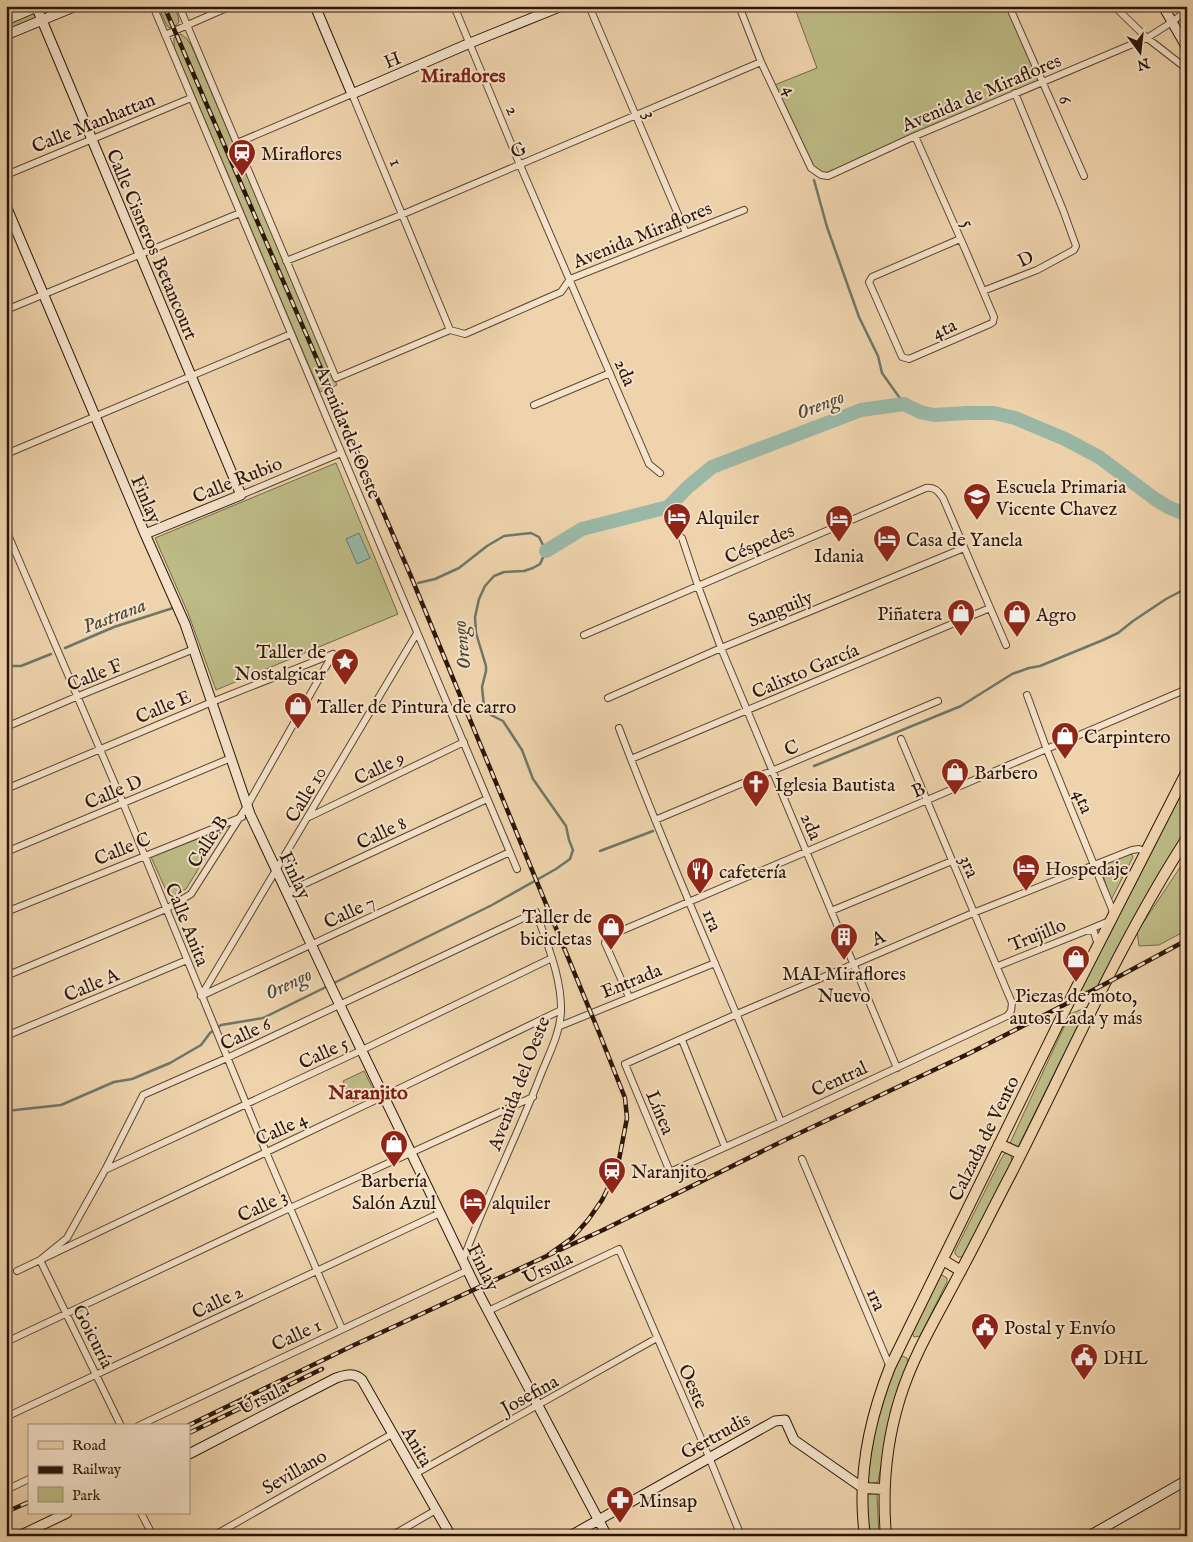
<svg xmlns="http://www.w3.org/2000/svg" width="1193" height="1542" viewBox="0 0 1193 1542" font-family="'IM FELL English',serif">
  <style>
    .green { fill: #bdbb86; stroke: #746848 }
    .water { fill: #9ab8a7; stroke: #6e7768 }
    .lines { fill: none; stroke-linecap: round; stroke-linejoin: round }
    .stream { stroke: #6e7768; stroke-width: 2.5 }
    .river { stroke: #9ab8a7; stroke-width: 14 }
    .street-casing { stroke: #5c4532; stroke-width: 8 }
    .secondary-casing { stroke: #2c1609; stroke-width: 11 }
    .primary-casing { stroke: #2c1609; stroke-width: 12 }
    .street { stroke: #f4e2c9; stroke-width: 6 }
    .secondary { stroke: #f4e2c9; stroke-width: 9 }
    .primary { stroke: #eed3ac; stroke-width: 10 }
    .rail-casing { stroke: #2c1609; stroke-width: 4.5 }
    .rail { stroke: #f4e2c9; stroke-width: 2.5; stroke-dasharray: 8; stroke-linecap: butt }
    .labels { text-anchor: middle; stroke-width: 4; stroke-linejoin: round; paint-order: stroke }
    .street-label { font-size: 19px; fill: #2c1609; stroke: #f4e2c9 }
    .poi-label { font-size: 19px; fill: #2c1609; stroke: #f4e2c9; text-anchor: start }
    .neighbourhood-label { font-size: 20px; font-weight: bold; fill: #7a1f14; stroke: #f4e2c9 }
    .water-label { font-size: 20px; font-style: italic; fill: #4d4738; stroke: #f4e2c9 }
  </style>
  <rect width="100%" height="100%" fill="#eed3ac"/>
  <filter id="stains"><feTurbulence type="fractalNoise" baseFrequency=".004" numOctaves="4"/><feColorMatrix values="0 0 0 0 .2 0 0 0 0 .09 0 0 0 0 .02 0 0 0 .5 -.17"/></filter>
  <radialGradient id="worn" r=".72"><stop offset=".6" stop-color="#630" stop-opacity="0"/><stop offset="1" stop-color="#630" stop-opacity=".3"/></radialGradient>
  <path class="green" d="M158 6H174L178 16 179 22 175 26 170 28 167 26Z
    M794 6H1009L1042 82 828 176 811 168 772 86 817 68Z
    M33 13 35 14 37 18 6 32V24Z
    M181 34 186 38 191 45 337 385 320 392 174 47V37Z
    M336 463 398 614 216 690 188 613 155 538Z
    M1187 771V838L1103 985 1070 1002Z
    M223 829 186 889 169 897 151 857Z
    M1131 853 1133 857 1111 900 1100 866Z
    M1187 857V930L1159 945 1139 946 1137 932Z
    M1087 1007 1018 1147 1016 1148 1011 1145 1010 1143 1070 1014Z
    M364 1071 375 1093 353 1102 343 1081Z
    M1007 1153 1011 1155 1012 1161 965 1257H958L955 1254V1251L1000 1161 1004 1154Z
    M942 1275 947 1278V1282L920 1336 914 1337 911 1330 938 1276Z
    M902 1356 907 1358 908 1363 889 1422 878 1482C873 1484 870 1484 868 1480L875 1421 899 1357Z
    M871 1492 876 1493 877 1495 879 1536H868L867 1495Z"/>
  <path class="water" d="M359 533 370 558 357 564 346 539Z"/>
  <g class="lines">
    <path class="stream" d="M814 180 827 227 859 317 878 356 882 373 904 404
      M65 648 114 627 173 608
      M6 666H21L51 654
      M814 766 961 706 1012 674 1029 668 1040 666 1103 640 1118 633 1133 621 1166 599 1187 588
      M600 851 653 831
      M6 1111 61 1105 114 1082 132 1079 170 1063 201 1045 210 1033 221 1025 263 1018 492 905 556 869 570 859 573 850 569 840 566 826 533 779 522 750 503 721 491 715 484 706 482 687 486 671V666L476 633 475 617 479 599 485 586 494 576 504 572 524 571 533 568 540 564 546 551 539 537 531 533 504 536 487 546 459 568 435 579 418 583"/>
    <path class="river" d="M546 551 582 529 668 507 689 486 712 467 861 410 904 404 920 412 934 415 967 413H994L1015 418 1065 439 1099 457 1155 499 1168 507 1187 515"/>
    <defs>
      <path id="street" d="M153 6 517 869
        M179 6 336 378 450 330 465 334 561 292 570 279 744 210
        M454 6 520 165 649 464 660 473
        M589 6 686 233
        M739 6 761 62 811 168 821 175 828 176 915 136 1147 38 1172 22 1187 10
        M1009 6 1084 176
        M1114 6 1147 38 1187 69
        M165 35 231 6
        M915 136 965 249 994 317 993 322 990 324 909 359 902 357 869 282 872 277 960 239
        M237 143 352 94 450 330
        M6 175 191 98
        M286 261 401 215 761 62
        M983 291 1037 270 1074 250 1076 246 1063 210 1015 93
        M6 310 240 213
        M534 405 610 373
        M6 454 291 334
        M241 495 341 453
        M6 530 123 803 266 1152 342 1329
        M682 538 698 586 721 648 897 1068
        M584 635 926 488C935 487 938 491 943 498L1006 645
        M1027 695 1047 750 1112 909 1113 918 1107 922 1088 930
        M608 698 721 648 964 548
        M6 727 76 697 194 649
        M619 728C669 861 728 990 781 1122
        M901 739 1012 1003 1011 1011 1007 1016 781 1122 670 1172 625 1064 737 1014 973 913 1132 850 1139 849 1146 852
        M631 759 990 608
        M6 789 212 702 333 654
        M309 817 464 742
        M655 820 938 701
        M6 852 231 758
        M287 892 487 799
        M831 911 952 861
        M6 912 242 817
        M998 966 1088 930 1094 932 1098 945
        M6 976 166 909 191 894 247 806 333 654
        M201 996 417 633
        M201 996 510 852
        M629 997 605 943 606 939 609 936 1187 689
        M560 1026 715 963
        M6 1036 187 960
        M682 1040 725 1147
        M802 1159 890 1367
        M105 1170 362 1050 552 958
        M40 1260 67 1238 105 1170 143 1095 227 1058 536 912C547 944 562 978 561 1012 560 1033 549 1054 541 1074 517 1137 486 1197 463 1260
        M40 1260 121 1426
        M17 1271 384 1096 561 1010
        M488 1311 619 1249 709 1457 741 1536
        M6 1342 290 1208 533 1097
        M6 1417 440 1213
        M138 1426 468 1270
        M415 1474 657 1338
        M6 1490 29 1479
        M141 1513 153 1536
        M213 1536 392 1434
        M391 1536 436 1510"/>
      <path id="secondary" d="M36 6 241 495 145 534
        M315 6 352 94 470 43 562 6
        M1163 6 1187 48
        M6 20 39 6
        M6 35 76 6
        M6 206 145 534 185 624 250 814 334 993 479 1294 607 1536
        M189 1454 336 1378C346 1375 354 1372 362 1380L451 1536
        M19 1536 67 1513
        M570 1536 775 1421 785 1420 794 1440 863 1488
        M1089 1536 1187 1480"/>
      <path id="primary" d="M999 1144 1021 1154
        M943 1260 961 1271
        M863 1488 884 1489
        M865 1536C857 1479 869 1420 890 1367L1065 1010 1187 771
        M886 1536C882 1489 886 1443 900 1398 913 1356 936 1318 956 1280 976 1243 994 1206 1013 1170 1070 1058 1119 943 1187 838"/>
    </defs>
    <use href="#street" class="street-casing"/>
    <use href="#secondary" class="secondary-casing"/>
    <use href="#primary" class="primary-casing"/>
    <use href="#street" class="street"/>
    <use href="#secondary" class="secondary"/>
    <use href="#primary" class="primary"/>
    <defs>
      <path id="rail" d="M164 6 410 574 600 1035 625 1098 627 1118 617 1170 602 1200 588 1220 572 1238 548 1255
        M187 1426 352 1346 603 1230 787 1139 968 1054 1103 985 1187 940
        M189 1433 322 1369
        M6 1512 29 1502"/>
    </defs>
    <use href="#rail" class="rail-casing"/>
    <use href="#rail" class="rail"/>
  </g>
  <defs>
    <symbol id="station-pin" viewBox="-11 -11 22 30"><path d="M0 17L-7.5 6A9.5 9.5 0 1 1 7.5 6Z" fill="#8f2418" stroke="#f4e2c9"/><path d="M-3-6H3Q5-6 5-4V2Q5 4 3 4L4.5 6H3L1.5 4h-3L-3 6H-4.5L-3 4Q-5 4-5 2V-4Q-5-6-3-6ZM-3.5-4v3h7v-3ZM-3.5 1v1.5H-2V1ZM2 1v1.5H3.5V1Z" fill="#fff"/></symbol>
    <symbol id="school-pin" viewBox="-11 -11 22 30"><path d="M0 17L-7.5 6A9.5 9.5 0 1 1 7.5 6Z" fill="#8f2418" stroke="#f4e2c9"/><path d="M0-5L7-2L0 1L-7-2ZM-4 1L0 2.5L4 1V4Q0 6-4 4Z" fill="#fff"/></symbol>
    <symbol id="hotel-pin" viewBox="-11 -11 22 30"><path d="M0 17L-7.5 6A9.5 9.5 0 1 1 7.5 6Z" fill="#8f2418" stroke="#f4e2c9"/><path d="M-6-4.5h1.5V1H6V5H4.5V3h-9V5H-6ZM-4 0a1.8 1.8 0 1 1 3.6 0ZM.5 0V-2.5h3Q6-2.5 6 0Z" fill="#fff"/></symbol>
    <symbol id="shop-pin" viewBox="-11 -11 22 30"><path d="M0 17L-7.5 6A9.5 9.5 0 1 1 7.5 6Z" fill="#8f2418" stroke="#f4e2c9"/><path d="M-5-2.5h2.3a2.7 3.5 0 0 1 5.4 0H5L5.5 6h-11ZM-1.5-2.5h3a1.5 2.3 0 0 0-3 0Z" fill="#fff"/></symbol>
    <symbol id="sight-pin" viewBox="-11 -11 22 30"><path d="M0 17L-7.5 6A9.5 9.5 0 1 1 7.5 6Z" fill="#8f2418" stroke="#f4e2c9"/><path d="M0-6L1.8-2.2L6-1.7L2.9 1.2L3.7 5.4L0 3.3L-3.7 5.4L-2.9 1.2L-6-1.7L-1.8-2.2Z" fill="#fff"/></symbol>
    <symbol id="church-pin" viewBox="-11 -11 22 30"><path d="M0 17L-7.5 6A9.5 9.5 0 1 1 7.5 6Z" fill="#8f2418" stroke="#f4e2c9"/><path d="M-1.2-6h2.4v3.5h3.3v2.4h-3.3V6h-2.4V-.1h-3.3v-2.4h3.3Z" fill="#fff"/></symbol>
    <symbol id="restaurant-pin" viewBox="-11 -11 22 30"><path d="M0 17L-7.5 6A9.5 9.5 0 1 1 7.5 6Z" fill="#8f2418" stroke="#f4e2c9"/><path d="M-5-6h1v4h1v-4h1v4h1v-4h1v5L-1.5 .5V6h-2V.5L-5-1ZM5-6V6H3V1.5H1.5Q1.5-4 5-6Z" fill="#fff"/></symbol>
    <symbol id="building-pin" viewBox="-11 -11 22 30"><path d="M0 17L-7.5 6A9.5 9.5 0 1 1 7.5 6Z" fill="#8f2418" stroke="#f4e2c9"/><path d="M-4-6H4V6H1V3H-1V6H-4ZM-2.5-4.3h1.7v1.8h-1.7ZM.8-4.3h1.7v1.8H.8ZM-2.5-1h1.7V.8h-1.7ZM.8-1h1.7V.8H.8Z" fill="#fff"/></symbol>
    <symbol id="civic-pin" viewBox="-11 -11 22 30"><path d="M0 17L-7.5 6A9.5 9.5 0 1 1 7.5 6Z" fill="#8f2418" stroke="#f4e2c9"/><path d="M-.6-6.5H3V-4.5H.6V-3L4-1V1h2V6H-6V1h2V-1L-.6-3ZM-1.2 2.5V6h2.4V2.5Z" fill="#fff"/></symbol>
    <symbol id="pharmacy-pin" viewBox="-11 -11 22 30"><path d="M0 17L-7.5 6A9.5 9.5 0 1 1 7.5 6Z" fill="#8f2418" stroke="#f4e2c9"/><path d="M-2-6h4v4h4v4h-4v4h-4v-4h-4v-4h4Z" fill="#fff"/></symbol>
  </defs>
  <g fill-rule="evenodd">
    <use href="#station-pin" x="226" y="137" width="32" height="43"/>
    <use href="#school-pin" x="961" y="481" width="32" height="43"/>
    <use href="#hotel-pin" x="661" y="501" width="32" height="43"/>
    <use href="#hotel-pin" x="823" y="503" width="32" height="43"/>
    <use href="#hotel-pin" x="871" y="523" width="32" height="43"/>
    <use href="#shop-pin" x="945" y="597" width="32" height="43"/>
    <use href="#shop-pin" x="1001" y="598" width="32" height="43"/>
    <use href="#sight-pin" x="329" y="646" width="32" height="43"/>
    <use href="#shop-pin" x="282" y="690" width="32" height="43"/>
    <use href="#shop-pin" x="1049" y="720" width="32" height="43"/>
    <use href="#shop-pin" x="939" y="756" width="32" height="43"/>
    <use href="#church-pin" x="740" y="768" width="32" height="43"/>
    <use href="#hotel-pin" x="1010" y="852" width="32" height="43"/>
    <use href="#restaurant-pin" x="684" y="855" width="32" height="43"/>
    <use href="#shop-pin" x="595" y="911" width="32" height="43"/>
    <use href="#building-pin" x="828" y="921" width="32" height="43"/>
    <use href="#shop-pin" x="1060" y="943" width="32" height="43"/>
    <use href="#shop-pin" x="378" y="1128" width="32" height="43"/>
    <use href="#station-pin" x="596" y="1155" width="32" height="43"/>
    <use href="#hotel-pin" x="457" y="1186" width="32" height="43"/>
    <use href="#civic-pin" x="969" y="1311" width="32" height="43"/>
    <use href="#civic-pin" x="1068" y="1341" width="32" height="43"/>
    <use href="#pharmacy-pin" x="604" y="1484" width="32" height="43"/>
  </g>
  <g class="labels">
    <g class="street-label">
      <text transform="translate(392 59) rotate(-23)" y="7">H</text>
      <text transform="translate(791 90) rotate(66)" y="7">4</text>
      <text transform="translate(981 92) rotate(-23)" y="7">Avenida de Miraflores</text>
      <text transform="translate(1066 99) rotate(66)" y="7">6</text>
      <text transform="translate(514 110) rotate(68)" y="7">2</text>
      <text transform="translate(651 114) rotate(67)" y="7">3</text>
      <text transform="translate(93 122) rotate(-22)" y="7">Calle Manhattan</text>
      <text transform="translate(518 149) rotate(-23)" y="7">G</text>
      <text transform="translate(397 162) rotate(68)" y="7">1</text>
      <text transform="translate(969 223) rotate(66)" y="7">5</text>
      <text transform="translate(642 234) rotate(-22)" y="7">Avenida Miraflores</text>
      <text transform="translate(153 244) rotate(67)" y="7">Calle Cisneros Betancourt</text>
      <text transform="translate(1025 258) rotate(-24)" y="7">D</text>
      <text transform="translate(944 328) rotate(-24)" y="7">4ta</text>
      <text transform="translate(626 372) rotate(67)" y="7">2da</text>
      <text transform="translate(349 432) rotate(67)" y="7">Avenida del Oeste</text>
      <text transform="translate(237 479) rotate(-22)" y="7">Calle Rubio</text>
      <text transform="translate(147 499) rotate(67)" y="7">Finlay</text>
      <text transform="translate(759 543) rotate(-23)" y="7">Céspedes</text>
      <text transform="translate(780 608) rotate(-22)" y="7">Sanguily</text>
      <text transform="translate(805 670) rotate(-23)" y="7">Calixto García</text>
      <text transform="translate(94 674) rotate(-22)" y="7">Calle F</text>
      <text transform="translate(163 706) rotate(-23)" y="7">Calle E</text>
      <text transform="translate(791 747) rotate(-21)" y="7">C</text>
      <text transform="translate(379 767) rotate(-26)" y="7">Calle 9</text>
      <text transform="translate(918 789) rotate(-23)" y="7">B</text>
      <text transform="translate(113 791) rotate(-23)" y="7">Calle D</text>
      <text transform="translate(305 794) rotate(-59)" y="7">Calle 10</text>
      <text transform="translate(1084 801) rotate(68)" y="7">4ta</text>
      <text transform="translate(812 826) rotate(67)" y="7">2da</text>
      <text transform="translate(381 832) rotate(-25)" y="7">Calle 8</text>
      <text transform="translate(207 841) rotate(-57)" y="7">Calle B</text>
      <text transform="translate(122 848) rotate(-22)" y="7">Calle C</text>
      <text transform="translate(970 866) rotate(67)" y="7">3ra</text>
      <text transform="translate(296 875) rotate(65)" y="7">Finlay</text>
      <text transform="translate(349 911) rotate(-25)" y="7">Calle 7</text>
      <text transform="translate(713 920) rotate(68)" y="7">1ra</text>
      <text transform="translate(188 924) rotate(68)" y="7">Calle Anita</text>
      <text transform="translate(1037 934) rotate(-22)" y="7">Trujillo</text>
      <text transform="translate(878 937) rotate(-23)" y="7">A</text>
      <text transform="translate(631 980) rotate(-22)" y="7">Entrada</text>
      <text transform="translate(91 984) rotate(-23)" y="7">Calle A</text>
      <text transform="translate(245 1033) rotate(-25)" y="7">Calle 6</text>
      <text transform="translate(323 1052) rotate(-25)" y="7">Calle 5</text>
      <text transform="translate(839 1078) rotate(-25)" y="7">Central</text>
      <text transform="translate(518 1083) rotate(-69)" y="7">Avenida del Oeste</text>
      <text transform="translate(661 1112) rotate(67)" y="7">Línea</text>
      <text transform="translate(281 1128) rotate(-25)" y="7">Calle 4</text>
      <text transform="translate(983 1138) rotate(-64)" y="7">Calzada de Vento</text>
      <text transform="translate(262 1205) rotate(-25)" y="7">Calle 3</text>
      <text transform="translate(484 1267) rotate(64)" y="7">Finlay</text>
      <text transform="translate(547 1267) rotate(-25)" y="7">Ursula</text>
      <text transform="translate(877 1299) rotate(67)" y="7">1ra</text>
      <text transform="translate(217 1301) rotate(-26)" y="7">Calle 2</text>
      <text transform="translate(296 1334) rotate(-25)" y="7">Calle 1</text>
      <text transform="translate(94 1336) rotate(63)" y="7">Goicuría</text>
      <text transform="translate(694 1386) rotate(66)" y="7">Oeste</text>
      <text transform="translate(529 1394) rotate(-29)" y="7">Josefina</text>
      <text transform="translate(263 1397) rotate(-27)" y="7">Úrsula</text>
      <text transform="translate(715 1435) rotate(-29)" y="7">Gertrudis</text>
      <text transform="translate(418 1446) rotate(60)" y="7">Anita</text>
      <text transform="translate(294 1471) rotate(-30)" y="7">Sevillano</text>
    </g>
    <g class="poi-label">
      <text x="261" y="160">Miraflores</text>
      <text x="996" y="493">Escuela Primaria<tspan x="996" dy="22">Vicente Chavez</tspan></text>
      <text x="696" y="524">Alquiler</text>
      <text x="906" y="546">Casa de Yanela</text>
      <text x="839" y="562" text-anchor="middle">Idania</text>
      <text x="942" y="620" text-anchor="end">Piñatera</text>
      <text x="1036" y="621">Agro</text>
      <text x="326" y="658" text-anchor="end">Taller de<tspan x="326" dy="22">Nostalgicar</tspan></text>
      <text x="317" y="713">Taller de Pintura de carro</text>
      <text x="1084" y="743">Carpintero</text>
      <text x="974" y="779">Barbero</text>
      <text x="775" y="791">Iglesia Bautista</text>
      <text x="1045" y="875">Hospedaje</text>
      <text x="719" y="878">cafetería</text>
      <text x="592" y="923" text-anchor="end">Taller de<tspan x="592" dy="22">bicicletas</tspan></text>
      <text x="844" y="980" text-anchor="middle">MAI Miraflores<tspan x="844" dy="22">Nuevo</tspan></text>
      <text x="1076" y="1002" text-anchor="middle">Piezas de moto,<tspan x="1076" dy="22">autos Lada y más</tspan></text>
      <text x="631" y="1178">Naranjito</text>
      <text x="394" y="1187" text-anchor="middle">Barbería<tspan x="394" dy="22">Salón Azul</tspan></text>
      <text x="492" y="1209">alquiler</text>
      <text x="1004" y="1334">Postal y Envío</text>
      <text x="1103" y="1364">DHL</text>
      <text x="639" y="1507">Minsap</text>
    </g>
    <g class="neighbourhood-label">
      <text x="463" y="82">Miraflores</text>
      <text x="368" y="1099">Naranjito</text>
    </g>
    <g class="water-label">
      <text transform="translate(820 404) rotate(-21)" y="7">Orengo</text>
      <text transform="translate(114 615) rotate(-21)" y="7">Pastrana</text>
      <text transform="translate(461 645) rotate(-96)" y="7">Orengo</text>
      <text transform="translate(288 983) rotate(-26)" y="7">Orengo</text>
    </g>
  </g>
  <rect width="1193" height="1542" fill="none" stroke="#eed3ac" stroke-width="25"/>
  <rect x="8" y="8" width="1178" height="1527" fill="none" stroke="#2c1609" stroke-width="2.5"/>
  <rect x="12" y="12" width="1168" height="1517" fill="none" stroke="#2c1609"/>
  <rect x="28" y="1424" width="162" height="90" fill="#f4e2c9" stroke="#a4907c"/>
  <rect x="38" y="1441" width="25" height="8" fill="#eed3ac" stroke="#a4907c"/>
  <text x="72" y="1450" font-size="15" fill="#2c1609">Road</text>
  <rect x="38" y="1466" width="25" height="8" fill="#2c1609" stroke="#a4907c"/>
  <text x="72" y="1474" font-size="15" fill="#2c1609">Railway</text>
  <rect x="38" y="1487" width="25" height="15" fill="#bdbb86" stroke="#a4907c"/>
  <text x="72" y="1500" font-size="15" fill="#2c1609">Park</text>
  <g transform="translate(1140 52) rotate(165)" stroke="#f4e2c9" stroke-width="4" paint-order="stroke">
  <path d="M0-4L9 19L0 12L-9 19Z" fill="#2c1609"/>
  <text y="-8" font-size="14" font-weight="bold" text-anchor="middle" fill="#2c1609">N</text>
  </g>
  <rect width="100%" height="100%" filter="url(#stains)"/>
  <rect width="100%" height="100%" fill="url(#worn)"/>
</svg>
